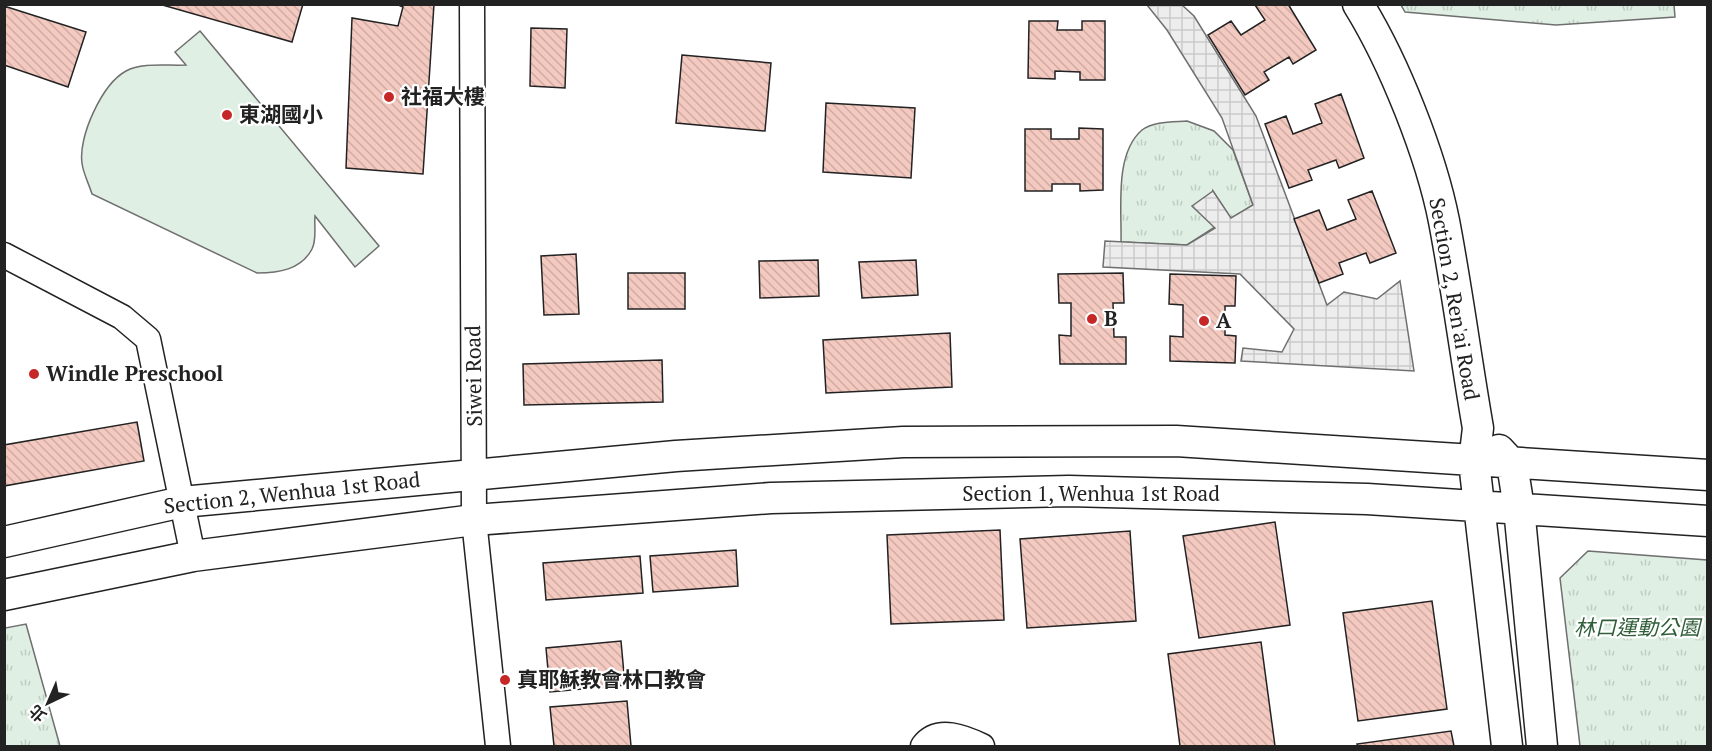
<svg xmlns="http://www.w3.org/2000/svg" width="1712" height="751" viewBox="0 0 1712 751" font-family="'PT Serif','Noto Sans TC',serif">
  <style>
    .grass { fill: url(#grass-tufts); stroke: #6f6f6f; stroke-width: 1.5 }
    .pitch { fill: #e0efe3; stroke: #6f6f6f; stroke-width: 1.5 }
    .plaza { fill: url(#plaza-grid); stroke: #6f6f6f; stroke-width: 1.5 }
    .building { fill: url(#building-back-hatch); stroke: #222; stroke-width: 1.5 }
    .lines { fill: none; stroke-linecap: round; stroke-linejoin: round }
    .minor-casing { stroke: #222; stroke-width: 27 }
    .major-casing { stroke: #222; stroke-width: 33 }
    .minor { stroke: #fff; stroke-width: 24 }
    .major { stroke: #fff; stroke-width: 30 }
    .poi-dot { fill: #c62828; stroke: #fff; stroke-width: 2 }
    .labels { text-anchor: middle; stroke-width: 4.5; stroke-linejoin: round; paint-order: stroke }
    .poi-label { font-size: 21px; font-weight: bold; fill: #222; stroke: #fff; text-anchor: start }
    .street-label { font-size: 21px; fill: #222; stroke: #fff }
    .park-label { font-size: 21px; font-style: italic; fill: #2f5e38; stroke: #fff }
  </style>
  <defs>
    <pattern id="grass-tufts" width="24" height="20" patternUnits="userSpaceOnUse" patternTransform="scale(1.5)"><rect width="24" height="20" fill="#e0efe3"/><path d="M3 7l-1-3M5 7V3M7 7l1-3M15 17l-1-3M17 17v-4M19 17l1-3" fill="none" stroke="#c0cdc2"/></pattern>
    <pattern id="plaza-grid" width="8" height="8" patternUnits="userSpaceOnUse" patternTransform="scale(1.5)"><rect width="8" height="8" fill="#ededed"/><path d="M0 4h8M4 0v8" fill="none" stroke="#cbcbcb"/></pattern>
    <pattern id="building-back-hatch" width="6" height="6" patternUnits="userSpaceOnUse" patternTransform="scale(1.5)"><rect width="6" height="6" fill="#f3c9c0"/><path d="M-1 5l2 2M0 0l6 6M5-1l2 2" fill="none" stroke="#d0aca5"/></pattern>
  </defs>
  <rect width="100%" height="100%" fill="#fff"/>
  <path class="grass" d="M1674 5 1675 17 1556 25 1405 12 1401 5Z
    M1187 121 1214 131 1233 150 1253 205 1231 219 1213 191 1215 227 1187 245 1121 242C1122 209 1114 154 1142 130 1153 121 1173 122 1187 121Z
    M1588 551 1707 560V746H1580L1560 578Z
    M26 624 60 746H5V628Z"/>
  <path class="pitch" d="M200 31 379 246 355 267 315 216C314 225 317 240 312 249 301 270 278 273 257 273L92 194C89 184 83 173 82 163 78 137 102 84 126 71 142 62 168 66 186 65L175 52Z"/>
  <path class="plaza" d="M1147 5H1182L1194 16 1256 116 1327 305 1344 292 1377 299 1400 281 1414 371 1241 361 1243 348 1282 352 1294 329 1240 274 1103 267 1105 241 1187 245 1215 228 1192 206 1213 191 1231 218 1253 205 1222 118 1167 30Z"/>
  <path class="building" d="M159 4H303L292 42Z
    M396 4H434L423 174 346 168 352 18 398 26 403 7Z
    M1288 4 1316 50 1293 64 1289 57 1264 72 1269 80 1245 95 1208 35 1231 21 1241 35 1265 20 1255 5Z
    M4 6 86 32 68 87 4 65Z
    M1029 21H1058L1057 30H1082V21H1105V80H1080V72L1055 71V79L1028 78Z
    M531 28 567 29 565 88 530 86Z
    M682 55 771 63 765 131 676 123Z
    M1341 94 1364 158 1339 168 1336 160 1308 170 1312 180 1289 188 1265 124 1286 116 1293 134 1322 123 1315 104Z
    M826 103 915 108 911 178 823 172Z
    M1079 128 1103 129V190L1080 191V184H1052V191H1025V129H1051V139H1079Z
    M1372 191 1396 253 1370 263 1366 253 1339 263 1343 274 1319 283 1294 219 1319 210 1327 230 1356 219 1348 200Z
    M576 254 579 314 544 315 541 256Z
    M818 260 819 296 760 298 759 261Z
    M916 260 918 295 862 298 859 262Z
    M628 273H685V309H628Z
    M1123 273 1124 303H1113L1114 337H1126V364H1060L1059 335 1071 336V303H1059L1058 274Z
    M1170 274 1236 276 1235 306H1225V335L1236 336 1235 363 1170 361V336L1183 337V305L1169 304Z
    M950 333 952 387 826 393 823 340Z
    M662 360 663 402 524 405 523 364Z
    M137 422 144 461 4 486V445Z
    M1275 522 1290 625 1199 638 1183 536Z
    M1000 530 1004 620 891 624 887 535Z
    M1130 531 1136 621 1027 628 1020 539Z
    M736 550 738 586 653 592 650 556Z
    M640 556 643 593 546 600 543 563Z
    M1432 601 1447 709 1358 721 1343 613Z
    M621 641 625 685 550 692 546 648Z
    M1261 642 1275 746H1180L1168 654Z
    M627 701 631 746H554L550 707Z
    M1451 731 1454 746H1358L1357 744Z"/>
  <g class="lines">
    <defs>
      <path id="minor" d="M472 4 474 520 498 746
        M4 255 122 317 148 339 193 556
        M923 746C938 726 965 738 982 746"/>
      <path id="major" d="M1358 4C1394 62 1431 155 1444 221 1457 289 1466 359 1478 428L1474 462 1507 746
        M1499 450 1512 464 1519 508 1542 746
        M4 542 182 502 676 456 903 442 1176 441 1708 475
        M4 595 193 556 474 520 771 498 1069 491 1367 499 1708 521"/>
    </defs>
    <use href="#minor" class="minor-casing"/>
    <use href="#major" class="major-casing"/>
    <use href="#minor" class="minor"/>
    <use href="#major" class="major"/>
  </g>
  <g class="poi-dot">
    <circle cx="389" cy="97" r="6"/>
    <circle cx="227" cy="115" r="6"/>
    <circle cx="1092" cy="319" r="6"/>
    <circle cx="1204" cy="321" r="6"/>
    <circle cx="34" cy="374" r="6"/>
    <circle cx="505" cy="680" r="6"/>
  </g>
  <g class="labels">
    <g class="poi-label">
      <text x="401" y="104">社福大樓</text>
      <text x="239" y="122">東湖國小</text>
      <text x="1104" y="326">B</text>
      <text x="1216" y="328">A</text>
      <text x="46" y="381">Windle Preschool</text>
      <text x="517" y="687">真耶穌教會林口教會</text>
    </g>
    <g class="street-label">
      <text transform="translate(1454 299) rotate(80)" y="7">Section 2, Ren'ai Road</text>
      <text transform="translate(474 376) rotate(-91)" y="7">Siwei Road</text>
      <text transform="translate(292 493) rotate(-6)" y="7">Section 2, Wenhua 1st Road</text>
      <text x="1091" y="501">Section 1, Wenhua 1st Road</text>
    </g>
    <g class="park-label">
      <text x="1637" y="635">林口運動公園</text>
    </g>
  </g>
  <rect width="1712" height="751" fill="none" stroke="#222222" stroke-width="12"/>
  <g transform="translate(48 703) rotate(224)" stroke="#ffffff" stroke-width="4.5" paint-order="stroke">
  <path d="M0-4.5L10 22L0 15L-10 22Z" fill="#222222"/>
  <text y="-9" font-size="16" font-weight="bold" text-anchor="middle" fill="#222222">北</text>
  </g>
</svg>
